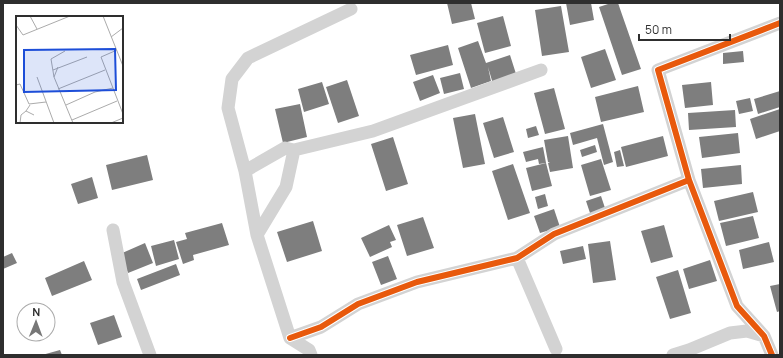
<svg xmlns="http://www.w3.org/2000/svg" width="783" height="358" viewBox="0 0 783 358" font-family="Manrope,sans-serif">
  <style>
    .building { fill: #7e7e7e }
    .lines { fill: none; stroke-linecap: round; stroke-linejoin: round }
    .minor { stroke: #d3d3d3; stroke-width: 13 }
    .cycleway-casing { stroke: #fff; stroke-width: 8 }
    .cycleway { stroke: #e8590c; stroke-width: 6 }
    .inset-road { fill: none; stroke: #ababab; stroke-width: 1 }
    .view { fill: #1d4ed8; fill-opacity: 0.15; stroke: #1d4ed8; stroke-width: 2 }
    .inset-edge { fill: none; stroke: #2e2e2e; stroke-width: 2 }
  </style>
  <rect width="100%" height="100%" fill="#fff"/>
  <path class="building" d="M447 3H471L475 19 452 24Z
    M566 3H591L594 20 570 25Z
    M611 3H618L641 69 622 75 599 7Z
    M561 6 569 52 542 56 535 10Z
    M503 16 511 46 485 53 477 23Z
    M478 41 486 63 510 55 517 77 493 84 488 67 491 81 471 88 458 48Z
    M448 45 453 65 416 75 410 55Z
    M605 49 616 80 591 88 581 57Z
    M743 51 744 62 723 64V53Z
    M460 73 464 89 444 94 440 78Z
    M433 75 440 93 420 101 413 82Z
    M347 80 359 116 338 123 326 87Z
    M322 82 329 104 304 112 298 89Z
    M711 82 713 105 685 108 682 85Z
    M638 86 644 112 601 122 595 97Z
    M554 88 565 129 545 134 534 93Z
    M780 91V107L758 114 754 99Z
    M750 98 753 111 739 114 736 101Z
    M300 104 307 137 283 143 275 109Z
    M780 109V131L756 139 750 119Z
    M735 110 736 127 689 130 688 113Z
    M475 114 485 164 463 168 453 118Z
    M503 117 514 152 494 158 483 123Z
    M603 124 613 162 604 165 597 138 573 145 570 133Z
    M536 126 539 135 528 138 526 129Z
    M738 133 740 153 702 158 699 137Z
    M568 136 573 168 550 172 548 163 550 162H548L544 140Z
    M663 136 668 156 626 167 621 147Z
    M393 137 408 184 386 191 371 144Z
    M595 145 597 152 582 157 580 150Z
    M543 147 546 163 539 164 538 159 526 162 523 152Z
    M620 150 624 166 617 167 614 152Z
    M147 155 153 180 112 190 106 165Z
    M601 159 611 190 590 196 581 165Z
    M546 163 552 186 532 191 526 168Z
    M513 164 530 213 508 220 492 171Z
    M741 165 742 184 703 188 701 169Z
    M92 177 98 198 78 204 71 184Z
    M753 192 758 212 719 221 714 201Z
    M545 194 548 206 538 209 535 197Z
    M601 196 606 211 591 216 586 201Z
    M554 209 560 227 540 233 534 216Z
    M753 216 759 238 726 246 720 223Z
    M423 217 434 248 407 256 397 225Z
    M313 221 322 251 287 262 277 232Z
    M222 223 229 245 193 255 194 260 183 264 176 242 187 239 185 233Z
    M389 225 396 240 390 242 392 247 370 257 361 238Z
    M664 225 673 257 651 263 641 231Z
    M174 240 179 259 156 266 151 246Z
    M610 241 616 280 593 283 588 244Z
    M769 242 774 262 743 269 739 250Z
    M145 243 153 263 128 273 120 254Z
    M583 246 586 259 563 264 560 251Z
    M12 253 17 263 3 269V257Z
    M388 256 397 279 381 285 372 262Z
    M710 260 717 281 689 289 683 269Z
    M84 261 92 280 52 296 45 278Z
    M176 264 180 275 141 290 137 279Z
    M678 270 691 313 670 319 656 277Z
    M780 284V311L777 312 770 286Z
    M114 315 122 337 98 345 90 323Z
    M60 350 62 355H42Z"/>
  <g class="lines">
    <path class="minor" d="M294 150 286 187 257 235 290 338 309 350 311 355
      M245 171 285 148 294 150 373 131 541 70
      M113 230 123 282 150 355
      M257 235 245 171 228 108 232 79 248 58 351 9
      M517 258 556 349
      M290 338 321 327 358 304 417 282 517 258 554 234 689 180
      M673 355 689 350 730 333 747 331 764 336
      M772 355 764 336 737 306 689 180 658 70 780 23"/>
    <defs>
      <path id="cycleway" d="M290 338 321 327 358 304 417 282 517 258 554 234 689 180
        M772 355 764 336 737 306 689 180 658 70 780 23"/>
    </defs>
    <use href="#cycleway" class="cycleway-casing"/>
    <use href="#cycleway" class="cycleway"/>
  </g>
  <g transform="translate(16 16)">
    <rect width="107" height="107" fill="#fff"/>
    <path class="inset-road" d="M14 0 21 13M87 0 107 50M0 9 7 19 54 0M95 21 107 12M101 34 85 41 107 98M42 51 38 61 57 107M37 54 71 41M21 61 38 107M38 61 35 43 49 35M0 69 4 68 13 88 30 86M42 73 89 54M14 89 10 95 18 99M50 89 79 76 97 72M56 104 101 85M4 107 5 99 10 95M95 107 107 102"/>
    <path class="view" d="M99 33 100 74 8 76V34Z"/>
    <rect width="107" height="107" class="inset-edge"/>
  </g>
  <rect width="783" height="358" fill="none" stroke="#2e2e2e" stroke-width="8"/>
  <g transform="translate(36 322) rotate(1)"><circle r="19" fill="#ffffff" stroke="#ababab"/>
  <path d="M0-3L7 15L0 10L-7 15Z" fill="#777777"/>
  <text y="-6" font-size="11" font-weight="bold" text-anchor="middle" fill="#2e2e2e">N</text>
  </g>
  <path d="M639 34v6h91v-6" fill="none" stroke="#2e2e2e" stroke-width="2"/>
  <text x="645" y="34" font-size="12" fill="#2e2e2e" stroke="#ffffff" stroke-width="3" paint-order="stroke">50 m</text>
</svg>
